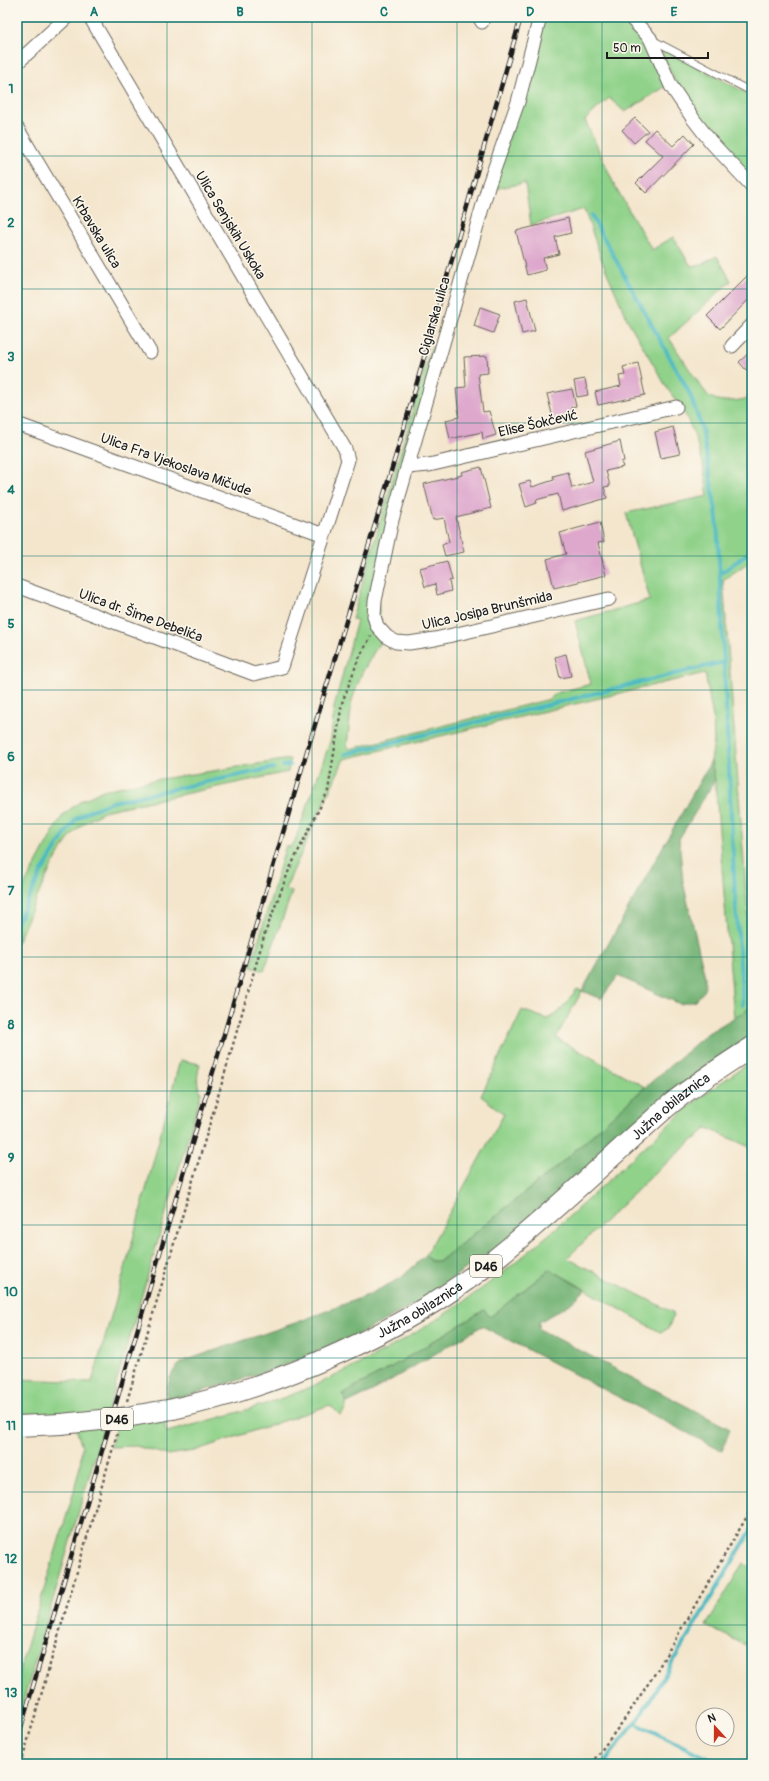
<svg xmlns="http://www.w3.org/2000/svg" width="769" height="1781" viewBox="0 0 769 1781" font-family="Pangolin,sans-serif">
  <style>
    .green { fill: #90d28a; stroke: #567753 }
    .forest { fill: #74b476; stroke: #486849 }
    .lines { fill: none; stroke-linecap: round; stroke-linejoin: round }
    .stream { stroke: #4bb9c2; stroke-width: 4 }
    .building { fill: #dea8cd }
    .service-casing { stroke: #68635a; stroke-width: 8 }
    .minor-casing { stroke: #68635a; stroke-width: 15 }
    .primary-casing { stroke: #68635a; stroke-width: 22 }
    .path { stroke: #68635a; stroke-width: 2.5; stroke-dasharray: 3 3; stroke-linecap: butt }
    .service { stroke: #fff; stroke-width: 6 }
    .minor { stroke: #fff; stroke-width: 13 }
    .primary { stroke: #fff; stroke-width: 20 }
    .rail-casing { stroke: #1c1c1c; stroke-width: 4.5 }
    .rail { stroke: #fbf7ec; stroke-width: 3; stroke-dasharray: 9; stroke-linecap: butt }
    .primary-bridge-casing { stroke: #68635a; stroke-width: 22; stroke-linecap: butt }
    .primary-bridge { stroke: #fff; stroke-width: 20 }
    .grid { fill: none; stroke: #0f766e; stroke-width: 1; stroke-opacity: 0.55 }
    .labels { text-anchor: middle; stroke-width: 3; stroke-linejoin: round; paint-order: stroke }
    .shield { fill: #fbf7ec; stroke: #5f5e5a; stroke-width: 1 }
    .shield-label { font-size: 13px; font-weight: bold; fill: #1c1c1c }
    .street-label { font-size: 14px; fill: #1c1c1c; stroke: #fbf7ec }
    .neatline { fill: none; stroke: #0f766e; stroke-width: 1.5 }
    .grid-label { font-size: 13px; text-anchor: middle; font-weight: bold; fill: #0f766e }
  </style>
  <rect width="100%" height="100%" fill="#fbf7ec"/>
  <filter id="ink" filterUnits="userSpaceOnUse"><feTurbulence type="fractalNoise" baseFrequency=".025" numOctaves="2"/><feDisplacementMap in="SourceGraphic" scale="8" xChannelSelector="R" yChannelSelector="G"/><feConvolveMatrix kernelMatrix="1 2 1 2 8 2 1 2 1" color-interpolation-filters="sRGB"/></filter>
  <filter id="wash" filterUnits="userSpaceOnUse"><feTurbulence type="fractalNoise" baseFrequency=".012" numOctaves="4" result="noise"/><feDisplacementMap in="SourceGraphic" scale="16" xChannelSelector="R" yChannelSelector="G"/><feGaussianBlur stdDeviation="0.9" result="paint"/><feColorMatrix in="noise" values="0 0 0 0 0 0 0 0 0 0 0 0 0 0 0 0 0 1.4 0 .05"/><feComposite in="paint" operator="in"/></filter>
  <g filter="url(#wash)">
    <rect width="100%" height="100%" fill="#f4e6cd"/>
    <path class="green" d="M544 17H626L647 42 668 85 625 112 609 98 585 120 615 186 652 250 673 237 691 266 702 264 717 256 731 281 669 338C676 348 703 392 710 397 722 404 739 401 752 397V560L723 580 752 970V1007L734 1018 715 780 711 761 714 741 713 718 705 673 344 759 285 889 292 892 264 971 251 967 286 845 290 847 295 841 331 739 334 707 357 620 352 619 431 347 438 349 376 581 382 638 362 673 352 700 347 746 350 749 550 699 556 693 591 684 575 621 650 600 626 513 708 496 703 464 694 434 685 414 667 388 627 319 603 263 584 209 531 225 525 183 494 189Z
      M659 46 752 96V182L684 101Z
      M290 759 288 772 108 810C100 814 89 819 82 825 55 847 32 911 17 943V899L58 823 64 814 81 801 103 790 154 780Z
      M577 989 582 991 556 1038 645 1087 559 1165 440 1261H431L426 1255 504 1114 481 1096 522 1010 547 1019 558 1013Z
      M180 1060 200 1064C197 1075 196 1083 201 1093L17 1723V1678L74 1491 80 1465 82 1447 71 1413 17 1417V1379L92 1382 128 1258Z
      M752 1061V1148L707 1128 655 1173 567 1258 674 1313 668 1329 660 1332 550 1269 490 1317 484 1310 390 1368 342 1394C347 1403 349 1407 340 1415L330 1405 194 1451 167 1455 136 1446 110 1447 122 1408 166 1400 165 1429 167 1432C211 1420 254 1409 296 1393 370 1363 442 1320 505 1271 568 1221 624 1164 684 1111 705 1093 729 1077 752 1061Z
      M743 1563 752 1568V1648L706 1626Z"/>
    <path class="forest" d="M711 761 715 780 679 839 683 882 705 977V990L695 1001 680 1004 618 976 601 999 582 991Z
      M752 1007V1037L725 1053 503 1243 415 1304 363 1332 279 1368 189 1395 166 1400C168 1383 169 1371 184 1361L298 1322 368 1295 401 1278 426 1255 431 1261H440L559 1165 634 1097 708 1033Z
      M550 1269 585 1290 570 1304 539 1322V1329L730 1429 722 1451 482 1326 374 1390 347 1403 342 1394 390 1368 484 1310 490 1317Z"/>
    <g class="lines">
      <path class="stream" d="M591 215 690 394 702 429 717 518 734 876 743 1005
        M720 574 752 550
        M345 754 724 662
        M283 766 290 765
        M17 923 42 871 65 834 76 819 89 811 112 802 273 768
        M635 1723 720 1764
        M603 1764 639 1718 752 1529"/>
    </g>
    <g id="blocks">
      <path class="building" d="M635 118 648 131 634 143 622 130Z
        M655 129 673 146 685 134 694 144 646 193 636 183 663 156 645 140Z
        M568 218 571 233 555 237 559 254 543 258 546 270 527 275 516 231Z
        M752 271V296L720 329 707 316Z
        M527 298 535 331 522 334 515 301Z
        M480 307 500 314 493 333 474 326Z
        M752 350V365L746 370 739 362Z
        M487 356 488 373 478 374 483 412 489 411 496 435 483 439 482 432 450 439 446 420 459 417 456 388 466 387 464 357Z
        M638 363 645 395 598 405 595 392 621 386 619 376 625 375 623 367Z
        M585 379 588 395 577 397 574 381Z
        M572 389 576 406 571 407 573 414 553 418 547 394Z
        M673 427 680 454 661 458 655 432Z
        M620 441 624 461 621 462 623 467 606 471 610 486 604 487 607 498 562 511 558 494 536 500 537 503 526 507 519 484 530 481 532 487 554 480 553 476 568 472 572 488 593 482 585 451Z
        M481 467 491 508 456 517 464 552 445 556 442 545 449 542 444 518 433 520 424 484 462 475 461 472Z
        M600 522 604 542 598 543 606 575 554 588 547 559 566 554 560 533Z
        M447 561 452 580 449 581 451 591 437 595 435 584 425 587 420 568Z
        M566 654 571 676 560 678 555 657Z"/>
    </g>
  </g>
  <g filter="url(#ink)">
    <use href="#blocks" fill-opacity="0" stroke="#68635a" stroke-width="1"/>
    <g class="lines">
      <defs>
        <path id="service" d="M653 40 752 92"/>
        <path id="minor" d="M479 17 482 22
          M540 17 518 102 489 184 392 520 375 601 374 616 377 626 387 637 396 642 409 643 435 639 609 599
          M630 17 650 38 671 86 694 120 711 142 752 186
          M17 63 67 17
          M17 128 150 352
          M732 346 752 325
          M17 424 324 535
          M407 467 429 465 676 407
          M17 586 254 674 282 667 348 460 345 449 90 17"/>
        <g id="primary">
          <path id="s1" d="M173 1409C282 1385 402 1332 490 1263 552 1214 608 1159 667 1107 694 1084 723 1066 752 1047"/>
          <path d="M17 1426 61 1424"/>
        </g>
      </defs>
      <use href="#service" class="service-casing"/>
      <use href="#minor" class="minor-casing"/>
      <use href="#primary" class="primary-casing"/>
      <path class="path" d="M127 1401 224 1076 265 933 289 870 328 791 342 703 358 660 371 636
        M21 1764 117 1434
        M591 1764 624 1720 656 1672 752 1508"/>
      <use href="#service" class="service"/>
      <use href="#minor" class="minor"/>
      <use href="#primary" class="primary"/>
      <defs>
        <path id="rail" d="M17 1741 302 768 404 428 521 17"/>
      </defs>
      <use href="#rail" class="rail-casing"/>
      <use href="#rail" class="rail"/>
      <defs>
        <path id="primary-bridge" d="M61 1424 120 1418 173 1409"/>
      </defs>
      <use href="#primary-bridge" class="primary-bridge-casing"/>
      <use href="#primary-bridge" class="primary-bridge"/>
    </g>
  </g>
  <path class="grid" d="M167 17V1764M312 17V1764M457 17V1764M602 17V1764M17 156H752M17 289H752M17 423H752M17 556H752M17 690H752M17 824H752M17 957H752M17 1091H752M17 1225H752M17 1358H752M17 1492H752M17 1625H752"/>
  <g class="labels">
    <g class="shield">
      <rect x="470" y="1255" width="32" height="22" rx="3"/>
      <rect x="101" y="1408" width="32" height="22" rx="3"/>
    </g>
    <g class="shield-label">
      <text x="486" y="1271">D46</text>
      <text x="117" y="1424">D46</text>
    </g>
    <g class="street-label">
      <text transform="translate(231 225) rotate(59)" y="5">Ulica Senjskih Uskoka</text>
      <text transform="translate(97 232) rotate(59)" y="5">Krbavska ulica</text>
      <text transform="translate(434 316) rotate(-74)" y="5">Ciglarska ulica</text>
      <text transform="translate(538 423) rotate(-13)" y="5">Elise Šokčević</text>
      <text transform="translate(176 464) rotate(20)" y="5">Ulica Fra Vjekoslava Mičude</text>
      <text transform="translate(487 610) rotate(-13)" y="5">Ulica Josipa Brunšmida</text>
      <text transform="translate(141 615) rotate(20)" y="5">Ulica dr. Šime Debelića</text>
      <text dy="5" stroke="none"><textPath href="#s1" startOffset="591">Južna obilaznica</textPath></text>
      <text dy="5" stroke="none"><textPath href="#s1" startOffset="267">Južna obilaznica</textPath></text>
    </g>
  </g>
  <rect width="769" height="1781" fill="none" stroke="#fbf7ec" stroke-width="44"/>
  <g transform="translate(715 1727) rotate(339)"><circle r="19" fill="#fbf7ec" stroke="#a29f99"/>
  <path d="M0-3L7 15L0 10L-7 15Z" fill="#c8321e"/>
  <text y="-6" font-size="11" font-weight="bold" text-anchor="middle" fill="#1c1c1c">N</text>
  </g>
  <path d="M607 52v6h101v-6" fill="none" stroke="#1c1c1c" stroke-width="2"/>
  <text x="613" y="52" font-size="12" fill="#1c1c1c" stroke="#fbf7ec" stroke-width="3" paint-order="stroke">50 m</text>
  <rect x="22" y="22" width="725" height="1737" class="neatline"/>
  <g class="grid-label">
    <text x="94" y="16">A</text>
    <text x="240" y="16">B</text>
    <text x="384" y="16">C</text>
    <text x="530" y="16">D</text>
    <text x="674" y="16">E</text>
    <text x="11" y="93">1</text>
    <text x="11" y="227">2</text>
    <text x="11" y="361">3</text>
    <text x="11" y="494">4</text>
    <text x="11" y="628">5</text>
    <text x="11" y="761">6</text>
    <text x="11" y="895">7</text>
    <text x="11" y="1029">8</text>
    <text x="11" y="1162">9</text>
    <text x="11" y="1296">10</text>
    <text x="11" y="1430">11</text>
    <text x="11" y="1563">12</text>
    <text x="11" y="1697">13</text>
  </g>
</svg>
